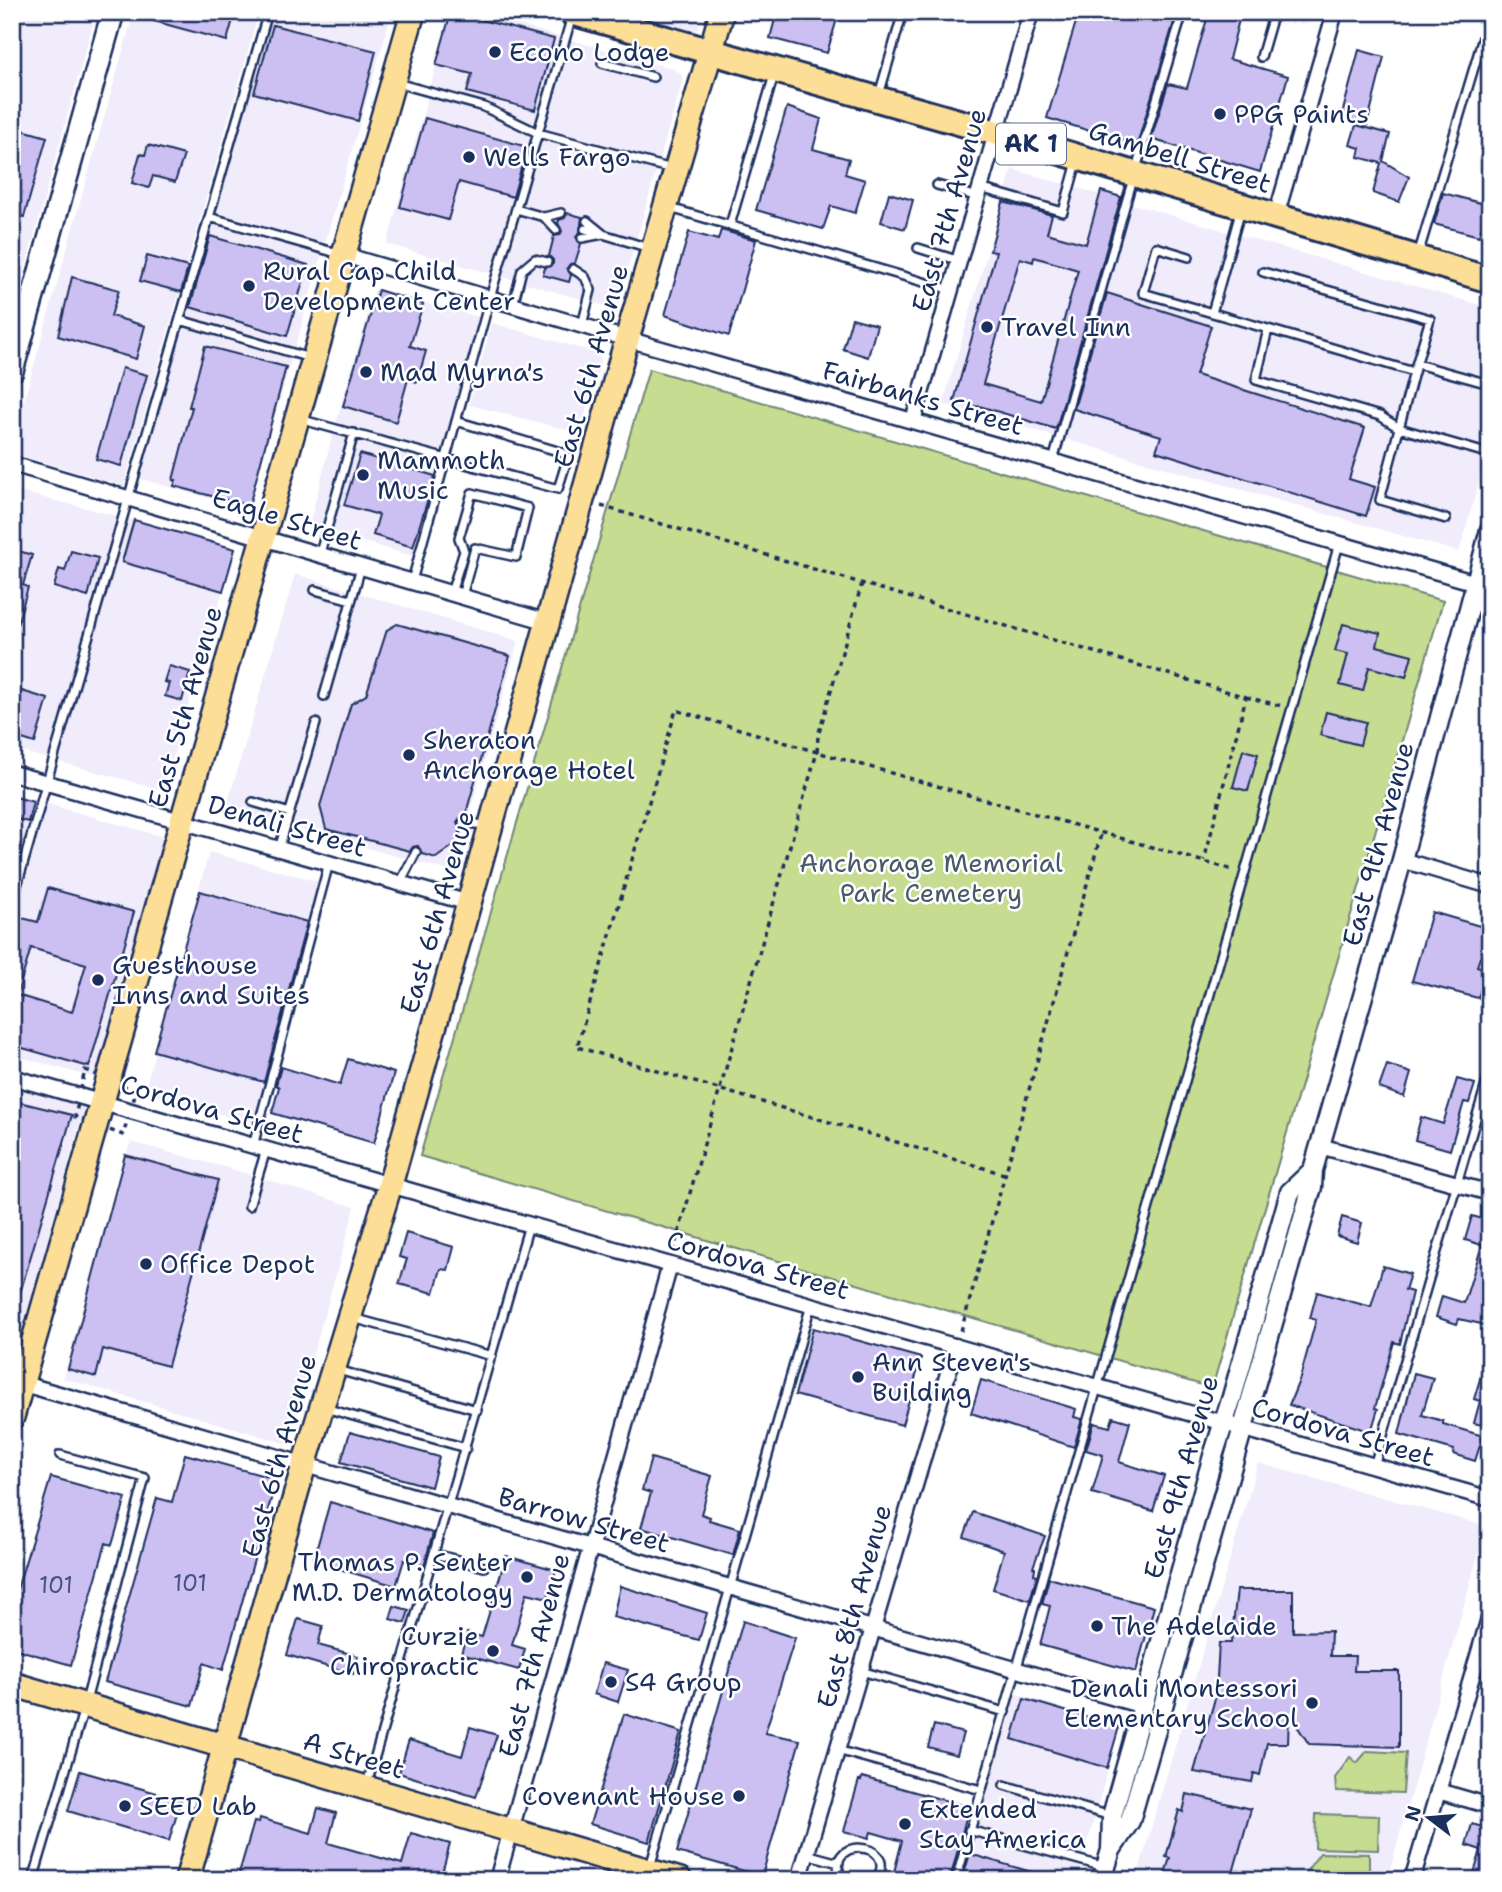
<svg xmlns="http://www.w3.org/2000/svg" width="1502" height="1892" viewBox="0 0 1502 1892" font-family="'Shantell Sans',sans-serif">
  <style>
    .built { fill: #f0ecfb }
    .green { fill: #c6dc91; stroke: #708678; stroke-width: 2 }
    .building { fill: #ccc0f2; stroke: #1b2f5e; stroke-width: 2; fill-rule: evenodd }
    .lines { fill: none; stroke-linecap: round; stroke-linejoin: round }
    .service-casing { stroke: #1b2f5e; stroke-width: 12 }
    .minor-casing { stroke: #1b2f5e; stroke-width: 19 }
    .tertiary-casing { stroke: #1b2f5e; stroke-width: 23 }
    .secondary-casing { stroke: #1b2f5e; stroke-width: 26 }
    .primary-casing { stroke: #1b2f5e; stroke-width: 28 }
    .trunk-casing { stroke: #1b2f5e; stroke-width: 30 }
    .path { stroke: #1b2f5e; stroke-width: 3.5; stroke-dasharray: 5 5; stroke-linecap: butt }
    .service { stroke: #fff; stroke-width: 7 }
    .minor { stroke: #fff; stroke-width: 14 }
    .tertiary { stroke: #fff; stroke-width: 18 }
    .secondary { stroke: #fff; stroke-width: 21 }
    .primary { stroke: #fdde96; stroke-width: 23 }
    .trunk { stroke: #fdde96; stroke-width: 24 }
    .poi-dot { fill: #1b2f5e; stroke: #fff; stroke-width: 2.5 }
    .labels { text-anchor: middle; stroke-width: 5; stroke-linejoin: round; paint-order: stroke }
    .number-label { font-size: 23px; fill: #475383 }
    .shield { fill: #fff; stroke: #5f6d8e; stroke-width: 2 }
    .shield-label { font-size: 24px; font-weight: bold; fill: #1b2f5e }
    .poi-label { font-size: 26px; fill: #1b2f5e; stroke: #fff; text-anchor: start }
    .street-label { font-size: 26px; fill: #1b2f5e; stroke: #fff }
    .park-label { font-size: 26px; fill: #465a6b; stroke: #fff }
  </style>
  <rect width="100%" height="100%" fill="#fff"/>
  <filter id="ink" filterUnits="userSpaceOnUse"><feTurbulence type="fractalNoise" baseFrequency=".0143" numOctaves="2"/><feDisplacementMap in="SourceGraphic" scale="14" xChannelSelector="R" yChannelSelector="G"/><feConvolveMatrix kernelMatrix="1 2 1 2 8 2 1 2 1" color-interpolation-filters="sRGB"/></filter>
  <g filter="url(#ink)">
    <path class="built" d="M12 12H96L12 316Z
      M134 12H259L124 486 12 453V443Z
      M268 12H392L248 509 134 477Z
      M451 12H473L674 69 681 74 683 79 616 309 387 244Z
      M622 12H702L698 30 692 32Z
      M1012 169 1490 308V444L1459 552 943 404Z
      M375 290 479 317 412 556 309 526 332 437Z
      M492 323 596 353 601 359 580 433 469 405Z
      M12 490 134 520 235 549 163 790 12 749Z
      M295 574 518 641 453 872 226 809Z
      M12 794 164 837 95 1078 12 1055Z
      M209 852 320 882 258 1125 144 1092Z
      M12 1086 85 1106 12 1365Z
      M131 1142 231 1169 355 1207 290 1436 285 1443 63 1378 125 1155Z
      M1258 1463 1486 1526 1387 1880H1136Z
      M1011 1692 1113 1724 1117 1737 1077 1880H957Z"/>
    <path class="green" d="M649 369 1443 601 1212 1388 420 1156Z
      M1367 1751 1406 1753 1403 1793 1336 1791 1335 1778 1350 1757 1357 1763Z
      M1316 1814 1379 1816 1378 1850 1315 1848Z
      M1320 1853 1369 1854V1880H1300Z"/>
    <path class="building" d="M140 12H235L227 41 139 17Z
      M451 12 554 39 535 110 467 92 472 74 436 65Z
      M777 12H839L827 53 770 38Z
      M1079 12H1177L1137 145 1047 118Z
      M1209 12H1241L1229 59 1288 76 1260 172 1151 139 1168 84 1187 88Z
      M273 25 376 51 358 121 254 93Z
      M1359 50 1384 57 1367 125 1341 118Z
      M787 107 821 119 813 149 849 159 845 174 865 180 855 213 831 206 823 229 756 210Z
      M425 118 527 147 513 197 459 182 448 220 400 207Z
      M1356 125 1390 134 1383 161 1409 177 1399 202 1373 193 1381 163 1358 157 1360 148 1350 145Z
      M12 127 47 137 24 217 12 213Z
      M148 145 184 155 175 182 153 176 149 188 132 183 140 154 145 155Z
      M1101 191 1121 197 1056 429 979 406 978 407 954 401 996 252 990 251 1003 202 1052 215 1047 233 1086 244ZM1034 257 1078 270 1041 401 983 384 1020 258 1033 262Z
      M889 193 913 200 905 229 881 222Z
      M1443 193 1488 205 1479 236 1434 224Z
      M567 213 582 217 580 232 576 237 581 244 575 263 570 264 567 268 571 275 569 282 543 275 545 268 553 264V260L549 256 554 236 560 235 562 231 558 223 559 220 565 218Z
      M721 230 756 240 729 336 665 315 689 232 718 240Z
      M210 236 308 265 287 336 190 307Z
      M147 256 188 267 181 292 140 281Z
      M72 277 119 290 111 316 145 326 136 359 58 336Z
      M378 290 423 304 410 346 426 351 417 382 408 379 396 422 343 406Z
      M1107 293 1211 326 1196 375 1365 428 1349 479 1375 487 1366 516 1156 451 1161 436 1074 409Z
      M852 318 877 325 868 357 843 349Z
      M205 346 286 367 249 506 174 486 176 480H173L192 407H189Z
      M122 368 147 375 121 466 96 459Z
      M360 454 435 476 413 547 373 535 379 515 344 505Z
      M134 520 235 549 223 591 122 562Z
      M12 549 32 555 23 585 28 587 16 629 12 628Z
      M71 551 98 558 88 597 54 587 59 569 65 571Z
      M397 624 510 656 465 817 460 818 457 822 461 829 457 843 436 858 422 854 418 846 413 847 410 851 326 829 320 806 351 704 366 695 387 630Z
      M1343 624 1380 633 1377 646 1412 655 1406 677 1369 667 1363 691 1340 685 1348 654 1335 651Z
      M169 666 190 672 182 701 165 696 169 683 164 682Z
      M12 688 48 699 35 743 12 736Z
      M1326 712 1366 722 1360 745 1320 735Z
      M1243 750 1258 754 1248 791 1233 787Z
      M12 796 33 802 28 822 12 818Z
      M48 888 134 912 89 1067 12 1045V936L18 917 38 922ZM31 948 86 964 72 1012 17 995Z
      M200 891 307 922 264 1082 154 1051Z
      M1432 912 1490 929 1477 966 1487 969 1478 998 1412 981Z
      M348 1059 394 1073 374 1143 272 1113 279 1087 276 1085 281 1067 340 1085Z
      M1387 1065 1411 1073 1404 1097 1379 1088Z
      M1457 1079 1475 1084 1469 1103 1464 1102 1450 1150 1415 1140 1421 1117 1443 1124Z
      M15 1101 72 1115 16 1307H12V1110Z
      M125 1155 218 1180 168 1366 103 1349 96 1377 68 1369Z
      M1472 1216 1490 1221V1326L1459 1319 1457 1324 1436 1317 1442 1296 1464 1303 1482 1245 1465 1240Z
      M1342 1217 1362 1223 1357 1242 1337 1236Z
      M406 1233 454 1247 448 1270 441 1269 434 1293 399 1284 407 1259 399 1257Z
      M1383 1266 1410 1274 1405 1290 1412 1292 1400 1344 1394 1342 1375 1408 1378 1409 1371 1432 1289 1405 1300 1378 1316 1320 1310 1318 1317 1292 1371 1307Z
      M813 1328 921 1358 902 1425 795 1395Z
      M1486 1359 1490 1360V1427L1474 1423 1480 1401 1474 1399Z
      M1414 1373 1433 1378 1422 1415 1443 1421V1424L1483 1436 1475 1461 1453 1454 1454 1450 1399 1434Z
      M981 1380 1076 1409 1074 1417 1082 1419 1074 1447 971 1413Z
      M1113 1417 1130 1422 1119 1462 1164 1476 1153 1511 1092 1493 1103 1455 1086 1450 1094 1423 1110 1427Z
      M350 1432 439 1457 431 1487 341 1462Z
      M185 1454 272 1478 268 1490 273 1492 223 1670 204 1663 192 1706 105 1682 157 1498 172 1502Z
      M651 1458 712 1476 701 1514 710 1517 709 1520 740 1529 733 1555 641 1528 651 1493 642 1490Z
      M51 1477 126 1498 112 1545 106 1543 71 1665 12 1648V1606Z
      M330 1502 433 1533 424 1566 404 1560 396 1586 313 1561Z
      M973 1512 1045 1536 1033 1567 1035 1568 1034 1574 1037 1575 1030 1600 993 1589 1004 1551 964 1537Z
      M506 1556 556 1570 548 1598 527 1593 512 1645 525 1649 519 1670 461 1654 467 1633 482 1637Z
      M1049 1578 1154 1607 1136 1672 1040 1645 1050 1606 1042 1604Z
      M620 1586 707 1613 699 1640 613 1617Z
      M1237 1590H1293V1632L1331 1631 1330 1656H1355L1354 1671H1399V1747L1309 1744 1289 1714 1288 1743H1267L1260 1775 1254 1773 1252 1782 1194 1772 1216 1695 1219 1643H1231Z
      M394 1606 409 1610 405 1623 390 1619Z
      M298 1619 323 1626 318 1645 358 1656 353 1674 287 1655Z
      M743 1621 795 1638 765 1733 800 1740 762 1876 677 1852Z
      M603 1663 628 1670 618 1702 594 1694Z
      M1024 1699 1119 1727 1107 1768 1012 1739Z
      M624 1714 681 1732 649 1842 590 1824Z
      M934 1725 963 1733 957 1755 928 1747Z
      M470 1727 497 1735 476 1797 399 1773 409 1740 462 1756Z
      M80 1771 181 1800 169 1841 68 1811Z
      M862 1777 965 1806 962 1817 966 1818 950 1880H892L902 1841 871 1832 869 1838 844 1831 859 1780 861 1781Z
      M1187 1794 1251 1809 1231 1880H1163L1170 1858 1166 1857 1179 1810 1183 1812Z
      M318 1808 336 1813 328 1843 402 1864 411 1833 450 1844 440 1880H237L254 1822 259 1823 260 1818 311 1833Z
      M1472 1824 1490 1829V1880H1472L1481 1850 1466 1845Z
      M970 1854 1045 1876 1044 1880H962Z"/>
    <g class="lines">
      <defs>
        <path id="service" d="M1261 57 1274 12
          M602 63 653 77
          M397 83 484 107 538 133 672 169
          M879 95 903 12
          M937 185 978 197
          M980 188 1063 212 1077 162
          M670 208 951 290
          M516 209 544 217 556 230
          M209 217 340 254
          M544 217 561 213
          M587 221 603 234
          M730 225 774 75
          M585 229 599 233
          M582 238 603 234 649 248
          M918 248 960 261
          M1418 255 1490 14
          M1189 257 1156 247 1143 293 1268 329 1256 380 1380 416 1399 428 1490 454
          M573 269 585 277 591 290 582 325
          M1263 272 1430 319 1414 372
          M513 305 522 270 535 259 547 262
          M1212 313 1241 209
          M180 320 310 358
          M1268 329 1414 372 1380 500 1446 519
          M1417 364 1489 384
          M299 419 558 489 568 457 561 452 456 421
          M1053 461 1127 199 1183 12
          M320 553 354 433
          M412 581 490 298 572 16
          M315 590 351 600
          M451 593 464 551 459 538 472 493 528 508 516 557 475 548 462 596
          M324 696 361 567
          M253 802 290 813
          M463 823 487 825
          M279 849 316 723
          M400 883 416 852
          M12 903 268 12
          M253 1146 329 863
          M249 1206 266 1150
          M353 1318 492 1356
          M338 1370 477 1410
          M325 1408 466 1448
          M1374 1466 1490 1071
          M435 1554 484 1567
          M861 1671 1005 1712
          M837 1750 981 1790
          M367 1784 529 1225
          M1004 1785 1111 1816
          M969 1830 1105 1867
          M806 1854 839 1863
          M650 1867 811 1305
          M33 1880 85 1705 145 1478 60 1455
          M843 1880C818 1837 902 1838 876 1880
          M956 1880 1339 544"/>
        <path id="minor" d="M1276 216 1335 12
          M344 255 627 339 1490 587
          M913 421 1031 12
          M12 464 548 622
          M12 773 469 903
          M1402 860 1490 886
          M12 1077 1490 1499
          M1320 1146 1490 1193
          M17 1382 1143 1706
          M1438 1791 1490 1806
          M497 1880 670 1265
          M799 1880 956 1346
          M1412 1880 1490 1615"/>
        <path id="tertiary" d="M1111 1850 1130 1821 1312 1187 1313 1170 1402 860 1490 530
          M1102 1880 1111 1850 1112 1816 1213 1456 1232 1397 1290 1192 1313 1170"/>
        <path id="secondary" d="M12 371 113 12"/>
        <path id="primary" d="M12 1417 413 12
          M12 1684 680 1880
          M187 1880 304 1465 390 1185 627 339 722 12"/>
        <path id="trunk" d="M571 12 997 133 1490 280"/>
      </defs>
      <use href="#service" class="service-casing"/>
      <use href="#minor" class="minor-casing"/>
      <use href="#tertiary" class="tertiary-casing"/>
      <use href="#secondary" class="secondary-casing"/>
      <use href="#primary" class="primary-casing"/>
      <use href="#trunk" class="trunk-casing"/>
      <path class="path" d="M601 506 1246 697 1204 861
        M862 583 818 736 817 752 1233 870
        M1246 697 1282 706
        M85 1070 136 1091 123 1135 75 1117Z
        M673 1252 817 752 676 710 577 1047 1004 1174
        M961 1331 1102 831"/>
      <use href="#service" class="service"/>
      <use href="#minor" class="minor"/>
      <use href="#tertiary" class="tertiary"/>
      <use href="#secondary" class="secondary"/>
      <use href="#primary" class="primary"/>
      <use href="#trunk" class="trunk"/>
    </g>
  </g>
  <g class="poi-dot">
    <circle cx="495" cy="52" r="7"/>
    <circle cx="1220" cy="114" r="7"/>
    <circle cx="469" cy="157" r="7"/>
    <circle cx="249" cy="286" r="7"/>
    <circle cx="987" cy="327" r="7"/>
    <circle cx="366" cy="372" r="7"/>
    <circle cx="363" cy="475" r="7"/>
    <circle cx="409" cy="755" r="7"/>
    <circle cx="98" cy="980" r="7"/>
    <circle cx="146" cy="1264" r="7"/>
    <circle cx="858" cy="1377" r="7"/>
    <circle cx="527" cy="1577" r="7"/>
    <circle cx="1097" cy="1626" r="7"/>
    <circle cx="493" cy="1651" r="7"/>
    <circle cx="611" cy="1682" r="7"/>
    <circle cx="1312" cy="1703" r="7"/>
    <circle cx="739" cy="1796" r="7"/>
    <circle cx="125" cy="1806" r="7"/>
    <circle cx="905" cy="1824" r="7"/>
  </g>
  <g class="labels">
    <g class="number-label">
      <text x="190" y="1591">101</text>
      <text x="56" y="1593">101</text>
    </g>
    <rect class="shield" x="996" y="123.5" width="70" height="41" rx="5"/>
    <g class="shield-label">
      <text x="1031" y="152">AK 1</text>
    </g>
    <g class="poi-label">
      <text x="509" y="61">Econo Lodge</text>
      <text x="1234" y="123">PPG Paints</text>
      <text x="483" y="166">Wells Fargo</text>
      <text x="263" y="280">Rural Cap Child<tspan x="263" dy="30">Development Center</tspan></text>
      <text x="1001" y="336">Travel Inn</text>
      <text x="380" y="381">Mad Myrna's</text>
      <text x="377" y="469">Mammoth<tspan x="377" dy="30">Music</tspan></text>
      <text x="423" y="749">Sheraton<tspan x="423" dy="30">Anchorage Hotel</tspan></text>
      <text x="112" y="974">Guesthouse<tspan x="112" dy="30">Inns and Suites</tspan></text>
      <text x="160" y="1273">Office Depot</text>
      <text x="872" y="1371">Ann Steven's<tspan x="872" dy="30">Building</tspan></text>
      <text x="513" y="1571" text-anchor="end">Thomas P. Senter<tspan x="513" dy="30">M.D. Dermatology</tspan></text>
      <text x="1111" y="1635">The Adelaide</text>
      <text x="479" y="1645" text-anchor="end">Curzie<tspan x="479" dy="30">Chiropractic</tspan></text>
      <text x="625" y="1691">S4 Group</text>
      <text x="1298" y="1697" text-anchor="end">Denali Montessori<tspan x="1298" dy="30">Elementary School</tspan></text>
      <text x="725" y="1805" text-anchor="end">Covenant House</text>
      <text x="139" y="1815">SEED Lab</text>
      <text x="919" y="1818">Extended<tspan x="919" dy="30">Stay America</tspan></text>
    </g>
    <g class="street-label">
      <text transform="translate(1180 157) rotate(17)" y="9">Gambell Street</text>
      <text transform="translate(949 210) rotate(-74)" y="9">East 7th Avenue</text>
      <text transform="translate(591 366) rotate(-74)" y="9">East 6th Avenue</text>
      <text transform="translate(923 398) rotate(16)" y="9">Fairbanks Street</text>
      <text transform="translate(287 519) rotate(17)" y="9">Eagle Street</text>
      <text transform="translate(185 707) rotate(-74)" y="9">East 5th Avenue</text>
      <text transform="translate(287 826) rotate(16)" y="9">Denali Street</text>
      <text transform="translate(1378 844) rotate(-75)" y="9">East 9th Avenue</text>
      <text transform="translate(437 912) rotate(-74)" y="9">East 6th Avenue</text>
      <text transform="translate(212 1109) rotate(16)" y="9">Cordova Street</text>
      <text transform="translate(758 1265) rotate(16)" y="9">Cordova Street</text>
      <text transform="translate(1343 1432) rotate(16)" y="9">Cordova Street</text>
      <text transform="translate(279 1456) rotate(-74)" y="9">East 6th Avenue</text>
      <text transform="translate(1181 1477) rotate(-74)" y="9">East 9th Avenue</text>
      <text transform="translate(584 1520) rotate(16)" y="9">Barrow Street</text>
      <text transform="translate(854 1606) rotate(-74)" y="9">East 8th Avenue</text>
      <text transform="translate(534 1655) rotate(-75)" y="9">East 7th Avenue</text>
      <text transform="translate(354 1755) rotate(17)" y="9">A Street</text>
    </g>
    <g class="park-label">
      <text x="931" y="872">Anchorage Memorial<tspan x="931" dy="30">Park Cemetery</tspan></text>
    </g>
  </g>
  <rect width="1502" height="1892" fill="none" stroke="#fff" stroke-width="42"/>
  <rect x="21" y="21" width="1460" height="1850" fill="none" stroke="#1b2f5e" stroke-width="2.5" filter="url(#ink)"/>
  <g transform="translate(1429 1818) rotate(286)" stroke="#ffffff" stroke-width="5" paint-order="stroke">
  <path d="M0-5L12 26L0 18L-12 26Z" fill="#1b2f5e"/>
  <text y="-10" font-size="19" font-weight="bold" text-anchor="middle" fill="#1b2f5e">N</text>
  </g>
</svg>
